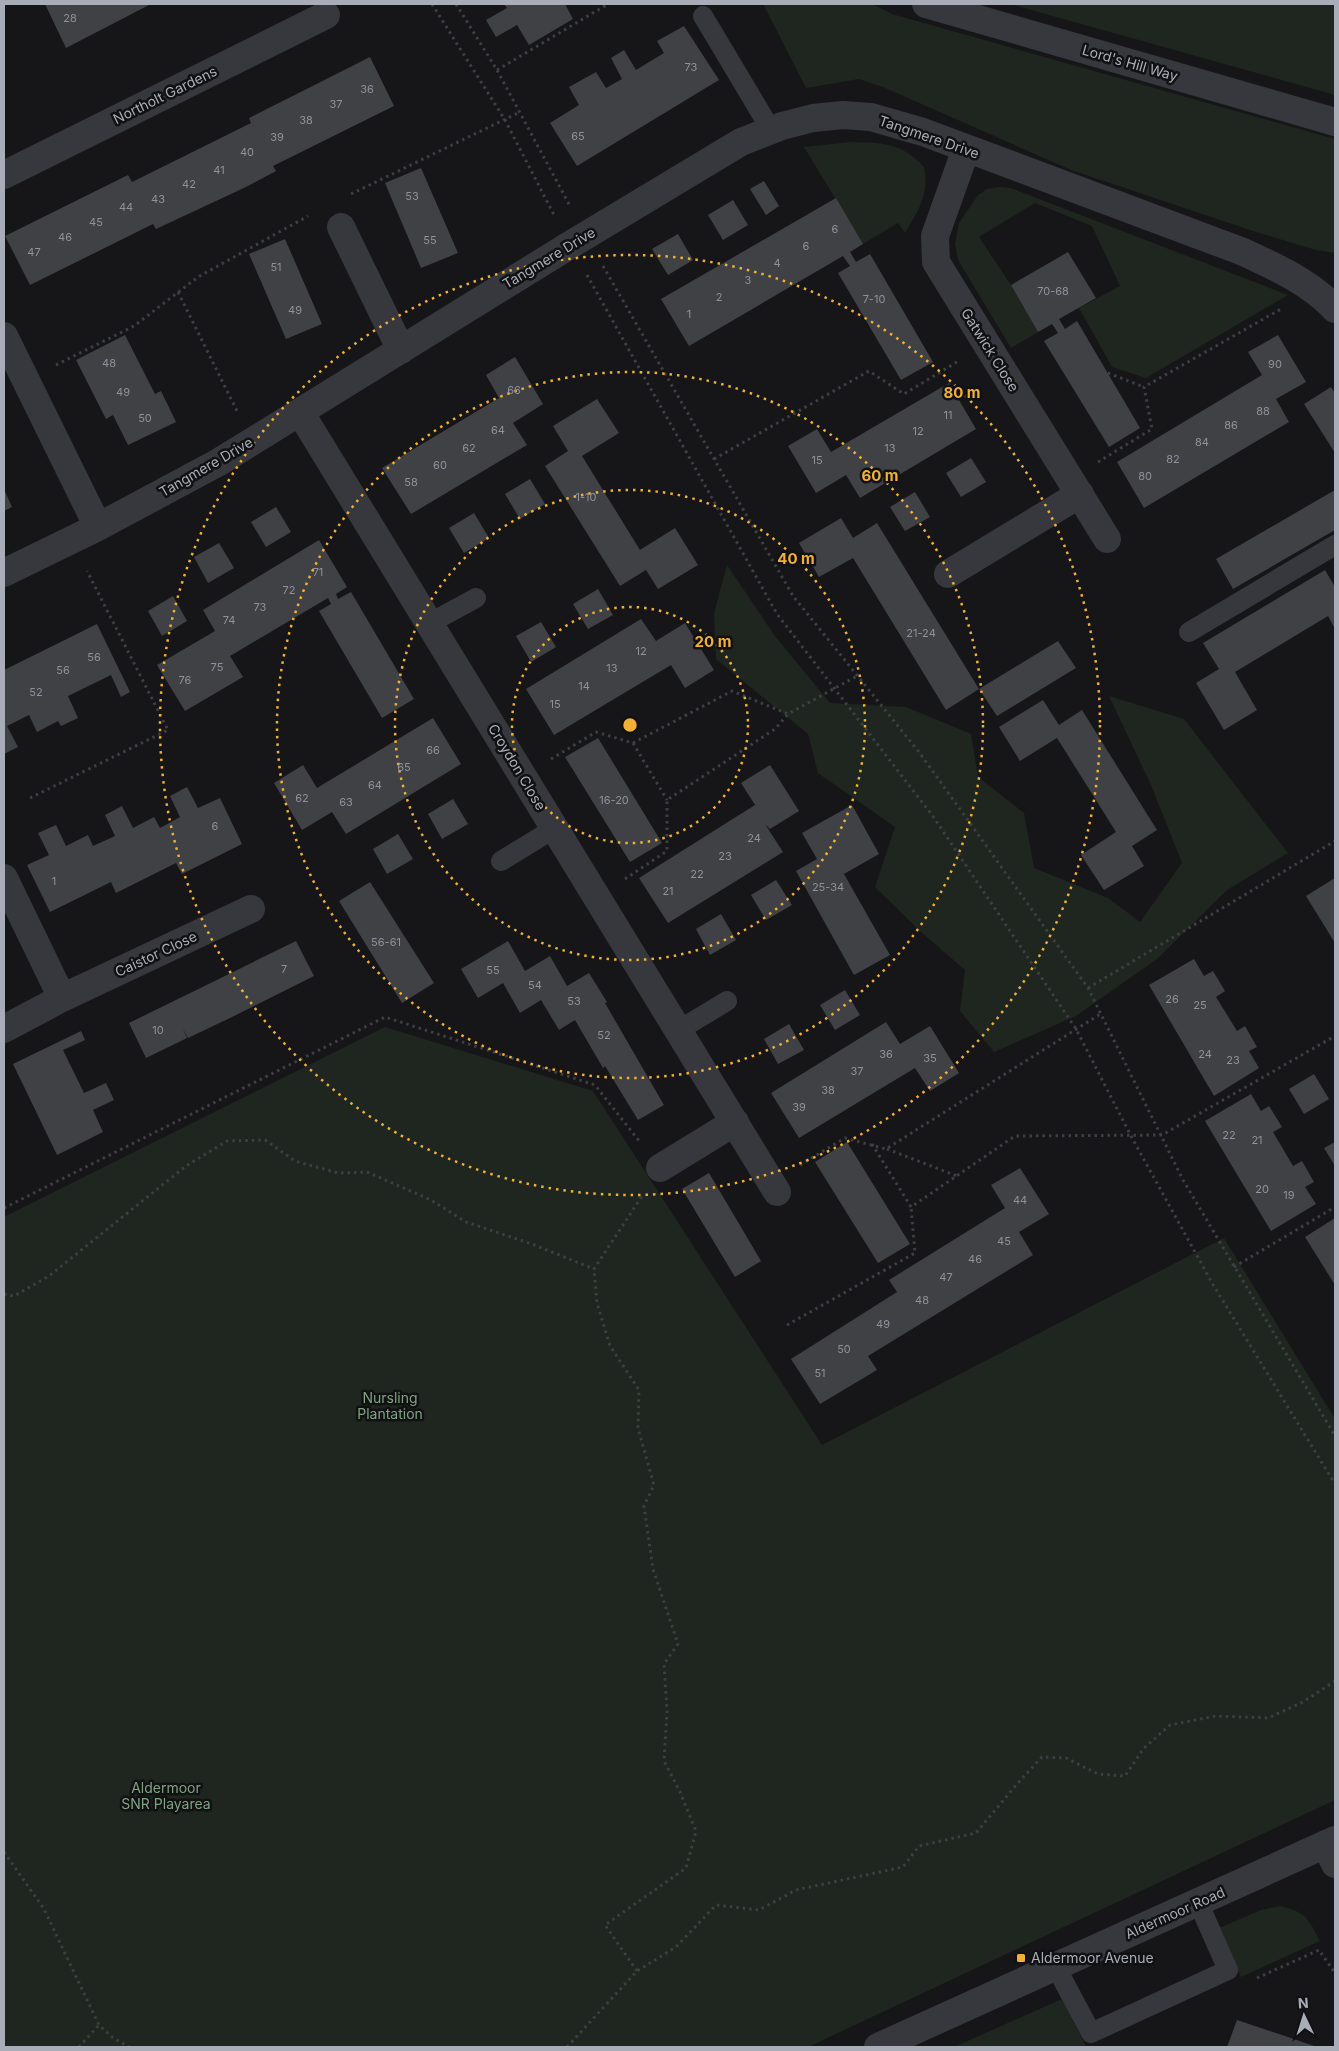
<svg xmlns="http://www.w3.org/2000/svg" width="1339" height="2051" viewBox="0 0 1339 2051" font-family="Inter,sans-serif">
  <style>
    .green { fill: #1e261f }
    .building { fill: #404145 }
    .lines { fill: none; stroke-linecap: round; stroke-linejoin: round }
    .path { stroke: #3d3f44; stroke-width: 3; stroke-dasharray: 2.5 4; stroke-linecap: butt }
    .service { stroke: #37383d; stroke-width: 20 }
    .minor { stroke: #37383d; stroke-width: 28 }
    .tertiary { stroke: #37383d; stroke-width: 28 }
    .ring { fill: none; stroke: #f2b134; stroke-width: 2.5; stroke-dasharray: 2.5 5 }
    .poi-dot { fill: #f2b134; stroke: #111113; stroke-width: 2 }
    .labels { text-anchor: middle; stroke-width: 5; stroke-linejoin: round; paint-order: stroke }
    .number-label { font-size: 11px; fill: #8e929b }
    .street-label { font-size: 14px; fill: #a8adb8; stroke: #111113 }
    .park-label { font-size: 14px; fill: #7fa381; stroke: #111113 }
    .poi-label { font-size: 14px; fill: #a8adb8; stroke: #111113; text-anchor: start }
    .centre { fill: #f2b134; stroke: #111113; stroke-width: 2.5 }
    .ring-label { font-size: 15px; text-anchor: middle; font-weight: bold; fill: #f2b134; stroke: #111113; stroke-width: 5; stroke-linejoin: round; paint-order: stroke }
  </style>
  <rect width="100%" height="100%" fill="#161618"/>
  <path class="green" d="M763 4H872L892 14 1335 139V253L1316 250 1256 232 1071 170 883 87 859 79 806 88Z
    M1010 4H1335V95Z
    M850 142C882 143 901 142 924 167 930 194 918 211 905 233L898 223 863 244 804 147Z
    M999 187 1011 188 1288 295 1146 378 1112 367 1079 308 1120 286 1092 226 1035 203 979 237 1011 285 1038 332 1011 348 958 260 955 244 959 223 978 195 987 189Z
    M727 565 775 636 830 703 906 707 971 734 978 777 1024 813 1034 868 1108 898 1140 922 1182 863 1151 785 1109 696 1184 719 1288 853 1227 890 1157 959 1076 1016 994 1052 960 1011 965 970 920 931 875 887 895 827 818 773 808 734 716 659 714 613Z
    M385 1027 593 1091 822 1445 1224 1238 1335 1419V1800L808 2047H4V1217Z
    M1280 1906C1306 1912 1308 1918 1320 1941L1241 1977 1219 1928 1261 1910Z
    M1062 1999 1086 2047H954Z"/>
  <path class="building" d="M45 4H151L66 48Z
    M504 4H565L573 19 529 45 517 25 496 37 486 20 507 8Z
    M684 26 719 80 577 166 550 123 579 105 569 87 596 72 606 88 622 79 611 58 624 50 636 70 664 53 657 41Z
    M370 57 394 106 273 166 276 171 246 187 156 229 153 224 30 285 5 236 128 175 132 182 251 123 249 118Z
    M421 168 458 253 421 268 385 183Z
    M764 181 779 206 766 215 750 189Z
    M836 198 863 244 850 252 856 262 870 254 933 362 901 380 838 273 850 266 843 256 689 346 661 299Z
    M733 200 748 225 723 240 708 215Z
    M678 234 693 260 668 275 652 249Z
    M285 239 322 324 286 339 249 254Z
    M1068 252 1096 298 1059 319 1065 329 1077 321 1140 428 1109 447 1044 341 1058 333 1052 324 1038 332 1011 285Z
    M125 335 155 394 161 391 176 422 128 445 113 415 106 419 76 360Z
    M1278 335 1306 382 1276 399 1289 422 1144 508 1117 462 1262 375 1248 352Z
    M515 357 543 404 513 423 527 445 411 514 382 468 499 398 486 375Z
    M949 383 976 429 860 498 846 475 816 493 788 446 817 429 831 452Z
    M1331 387 1335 393V453L1304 404Z
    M597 399 619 433 582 456 640 550 675 528 698 565 658 589 646 570 620 586 545 466 568 451 553 426Z
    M971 458 986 482 961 497 946 473Z
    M530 479 545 504 520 519 505 494Z
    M4 489 12 507 4 511Z
    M1335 490V530L1233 589 1216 559Z
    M915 492 930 517 905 531 890 507Z
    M276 507 291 532 266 547 251 522Z
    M474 513 489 538 464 553 449 528Z
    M841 518 853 538 877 523 979 689 946 710 853 558 819 577 799 543Z
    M319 540 347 587 336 594 338 599 351 592 414 699 382 718 319 611 331 604 328 598 230 656 243 677 185 711 157 665 215 631 203 610Z
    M219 543 234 568 208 583 194 557Z
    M1325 570 1335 587V629L1328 616 1235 672 1257 710 1224 730 1196 683 1219 669 1203 643Z
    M598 589 613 615 588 629 573 604Z
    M173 596 187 621 162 636 148 611Z
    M641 619 656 641 685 623 714 670 685 688 671 665 554 735 526 689Z
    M541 622 556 647 531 662 516 636Z
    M97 624 130 692 121 697 111 675 68 696 78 718 61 726 58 721 37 732 29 715 7 726 18 747 4 754V670Z
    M1058 641 1076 668 997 716 979 689Z
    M1043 700 1059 725 1082 710 1157 830 1132 846 1144 866 1104 890 1081 855 1116 832 1057 738 1020 761 999 727Z
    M433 718 461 764 346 834 332 812 302 830 274 783 303 765 317 788Z
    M598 738 662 843 630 862 565 757Z
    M770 765 799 811 770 829 765 824 783 852 668 923 639 878 755 805 741 783Z
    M187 787 198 808 220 798 242 844 182 874 176 863 116 893 111 882 50 912 27 865 49 855 38 833 56 825 66 846 88 835 93 846 115 836 105 815 122 806 133 828 154 817 160 828 180 817 170 796Z
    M453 799 468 824 442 839 428 814Z
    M852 805 879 854 844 874 890 955 854 975 796 871 817 859 802 833Z
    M398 834 413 859 387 874 373 849Z
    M1335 878V943L1306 896Z
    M776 880 792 905 766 920 751 895Z
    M370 882 434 983 402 1003 339 901Z
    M721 914 736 940 710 955 696 929Z
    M296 941 314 976 230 1018 227 1011 230 1018 188 1038 183 1029 187 1038 146 1058 129 1023Z
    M508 941 525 971 550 956 567 986 589 973 607 1002 605 1003 664 1105 638 1120 605 1066 603 1068 575 1020 559 1030 541 1000 520 1013 503 983 478 998 461 969Z
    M1194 959 1204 976 1213 971 1225 991 1216 997 1237 1031 1245 1026 1257 1047 1249 1051 1259 1068 1214 1096 1149 985Z
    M845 990 860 1015 835 1030 820 1005Z
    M886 1022 900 1044 930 1026 959 1073 930 1091 915 1068 799 1138 771 1093Z
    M789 1024 804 1050 778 1064 764 1039Z
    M81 1031 85 1040 63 1050 84 1093 106 1083 114 1100 93 1110 103 1132 57 1155 13 1064Z
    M1314 1074 1329 1099 1304 1114 1289 1089Z
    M1251 1094 1261 1111 1269 1106 1282 1127 1273 1132 1293 1166 1302 1161 1314 1182 1305 1187 1316 1204 1271 1231 1205 1121Z
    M847 1142 910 1244 878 1263 815 1162Z
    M1335 1142V1166L1324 1148Z
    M1020 1168 1049 1214 1019 1232 1033 1255 868 1356 877 1370 820 1404 791 1359 897 1292 889 1280 1005 1208 991 1185Z
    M709 1173 761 1261 735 1277 682 1189Z
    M1335 1218V1285L1305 1237Z
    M1237 2020 1282 2035 1317 2047H1227Z"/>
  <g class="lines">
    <path class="path" d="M432 4 505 120 554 215
      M456 4 497 70 570 206
      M497 70 608 4
      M351 194 520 112
      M603 266 793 596 919 752 1088 988 1183 1180 1335 1436
      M587 275 777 614 932 815 1076 1029 1131 1136 1212 1283 1335 1484
      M178 292 237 411
      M56 365 134 326 198 277 308 216
      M1108 373 1144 387
      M714 459 869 371 904 394 957 362
      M1098 462 1152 429 1144 387 1281 309
      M633 743 667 800
      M551 759 596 732 633 743 732 691 788 714 857 676
      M30 798 168 730 87 571
      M625 879 667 851V800L775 729 788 714
      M1088 988 1335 841
      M872 1144 911 1207 1015 1136 1162 1135 1335 1036
      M887 1149 957 1176
      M800 1165 845 1138 886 1149 1102 1013
      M4 1208 385 1017 595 1085 640 1142
      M1234 1267 1335 1207
      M4 1294 14 1296 49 1276 186 1166 227 1141 265 1140 295 1161 338 1173 367 1172 431 1200 466 1222 532 1244 594 1269
      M787 1325 915 1253 911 1207
      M4 1852 44 1909 99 2025 112 2037 129 2047
      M637 1971 605 1925 686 1868 696 1831 680 1792 664 1761 667 1711 664 1664 678 1644 653 1569 644 1506 654 1485 638 1428 639 1390 610 1346 597 1303 594 1269 642 1196
      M1257 1978 1319 1950 1335 1973
      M79 2047 99 2025
      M567 2047 637 1971 676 1947 716 1905 759 1910 796 1890 903 1867 919 1846 976 1833 1017 1784 1042 1757 1066 1758 1098 1774 1125 1776 1144 1748 1170 1725 1216 1716 1268 1718 1303 1702 1335 1681"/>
    <path class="service" d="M703 16 771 130
      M430 623 476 598
      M1189 632 1335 545
      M501 861 555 828
      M679 1030 727 1001
      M1056 1967 1091 2033 1228 1970 1198 1902"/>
    <path class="minor" d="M966 149 935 236 936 262 1107 539
      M4 175 326 15
      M341 227 401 350
      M4 336 98 527
      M300 412 777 1192
      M4 573 98 527 219 462 570 245 741 142 782 126 813 118 843 115 871 117 923 132 1241 251C1274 266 1310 282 1335 309
      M948 574 1080 494
      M4 878 62 998
      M4 1029 62 998 251 909
      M660 1168 735 1122
      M1326 1844 1335 1864"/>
    <path class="tertiary" d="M926 4 1335 122
      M878 2047 1335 1840"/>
  </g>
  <g class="ring">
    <circle cx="630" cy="725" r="118"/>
    <circle cx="630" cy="725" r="235"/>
    <circle cx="630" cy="725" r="353"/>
    <circle cx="630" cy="725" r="470"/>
  </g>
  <rect class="poi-dot" x="1016" y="1953" width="10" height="10" rx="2.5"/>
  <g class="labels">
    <g class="number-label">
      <text x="70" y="22">28</text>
      <text x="691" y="71">73</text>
      <text x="367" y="93">36</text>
      <text x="336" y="108">37</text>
      <text x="306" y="124">38</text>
      <text x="578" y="140">65</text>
      <text x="277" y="141">39</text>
      <text x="247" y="156">40</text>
      <text x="219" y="174">41</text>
      <text x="189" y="188">42</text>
      <text x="412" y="200">53</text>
      <text x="158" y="203">43</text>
      <text x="126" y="211">44</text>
      <text x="96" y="226">45</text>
      <text x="835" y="233">6</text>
      <text x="65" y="241">46</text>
      <text x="430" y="244">55</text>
      <text x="806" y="250">6</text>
      <text x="34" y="256">47</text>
      <text x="777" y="267">4</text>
      <text x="276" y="271">51</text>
      <text x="748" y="284">3</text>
      <text x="1053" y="295">70-68</text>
      <text x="719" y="301">2</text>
      <text x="874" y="303">7-10</text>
      <text x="295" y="314">49</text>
      <text x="689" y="318">1</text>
      <text x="109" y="367">48</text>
      <text x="1275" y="368">90</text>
      <text x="514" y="394">66</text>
      <text x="123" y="396">49</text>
      <text x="1263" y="415">88</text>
      <text x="948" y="419">11</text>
      <text x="145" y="422">50</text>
      <text x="1231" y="429">86</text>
      <text x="498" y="434">64</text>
      <text x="918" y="435">12</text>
      <text x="1202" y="446">84</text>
      <text x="469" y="452">62</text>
      <text x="890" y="452">13</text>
      <text x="1173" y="463">82</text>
      <text x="817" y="464">15</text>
      <text x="440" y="469">60</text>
      <text x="1145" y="480">80</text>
      <text x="411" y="486">58</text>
      <text x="586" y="501">1-10</text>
      <text x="318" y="576">71</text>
      <text x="289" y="594">72</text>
      <text x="260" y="611">73</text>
      <text x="229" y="624">74</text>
      <text x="921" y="637">21-24</text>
      <text x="641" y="655">12</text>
      <text x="94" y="661">56</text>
      <text x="217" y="671">75</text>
      <text x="612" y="672">13</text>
      <text x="63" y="674">56</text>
      <text x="185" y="684">76</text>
      <text x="584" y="690">14</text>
      <text x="36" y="696">52</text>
      <text x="555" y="708">15</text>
      <text x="433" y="754">66</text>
      <text x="404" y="771">65</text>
      <text x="375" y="789">64</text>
      <text x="302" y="802">62</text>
      <text x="614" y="804">16-20</text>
      <text x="346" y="806">63</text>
      <text x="215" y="830">6</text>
      <text x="754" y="842">24</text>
      <text x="725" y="860">23</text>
      <text x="697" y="878">22</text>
      <text x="54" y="885">1</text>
      <text x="828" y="891">25-34</text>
      <text x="668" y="895">21</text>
      <text x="386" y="946">56-61</text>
      <text x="284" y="973">7</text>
      <text x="493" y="974">55</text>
      <text x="535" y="989">54</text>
      <text x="1172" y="1003">26</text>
      <text x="574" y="1005">53</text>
      <text x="1200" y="1009">25</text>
      <text x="158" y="1034">10</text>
      <text x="604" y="1039">52</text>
      <text x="886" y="1058">36</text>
      <text x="1205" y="1058">24</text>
      <text x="930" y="1062">35</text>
      <text x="1233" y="1064">23</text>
      <text x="857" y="1075">37</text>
      <text x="828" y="1094">38</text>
      <text x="799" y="1111">39</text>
      <text x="1229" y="1139">22</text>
      <text x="1257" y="1144">21</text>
      <text x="1262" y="1193">20</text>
      <text x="1289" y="1199">19</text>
      <text x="1020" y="1204">44</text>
      <text x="1004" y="1245">45</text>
      <text x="975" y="1263">46</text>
      <text x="946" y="1281">47</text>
      <text x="922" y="1304">48</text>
      <text x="883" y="1328">49</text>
      <text x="844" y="1353">50</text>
      <text x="820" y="1377">51</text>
    </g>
    <g class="street-label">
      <text transform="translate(1130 63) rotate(16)" y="5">Lord's Hill Way</text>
      <text transform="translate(165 95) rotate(-26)" y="5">Northolt Gardens</text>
      <text transform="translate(929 137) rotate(19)" y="5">Tangmere Drive</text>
      <text transform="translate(549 258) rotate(-31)" y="5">Tangmere Drive</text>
      <text transform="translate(990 350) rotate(58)" y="5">Gatwick Close</text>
      <text transform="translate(206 467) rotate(-30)" y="5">Tangmere Drive</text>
      <text transform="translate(517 767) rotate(59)" y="5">Croydon Close</text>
      <text transform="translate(156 954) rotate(-25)" y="5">Caistor Close</text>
      <text transform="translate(1175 1913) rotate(-24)" y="5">Aldermoor Road</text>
    </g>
    <g class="park-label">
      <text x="390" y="1403">Nursling<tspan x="390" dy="16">Plantation</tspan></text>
      <text x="166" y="1793">Aldermoor<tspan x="166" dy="16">SNR Playarea</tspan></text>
    </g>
    <g class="poi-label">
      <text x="1031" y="1963">Aldermoor Avenue</text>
    </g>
  </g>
  <circle cx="630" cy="725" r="8" class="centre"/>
  <g class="ring-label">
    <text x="962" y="398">80 m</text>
    <text x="880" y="481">60 m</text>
    <text x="796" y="564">40 m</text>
    <text x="713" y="647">20 m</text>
  </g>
  <rect width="1339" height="2051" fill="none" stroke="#a8adb8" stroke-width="10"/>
  <g transform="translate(1304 2016) rotate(356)" stroke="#111113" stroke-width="4" paint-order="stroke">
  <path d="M0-4L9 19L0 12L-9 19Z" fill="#a8adb8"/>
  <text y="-8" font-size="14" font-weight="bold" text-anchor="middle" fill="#a8adb8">N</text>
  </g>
</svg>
